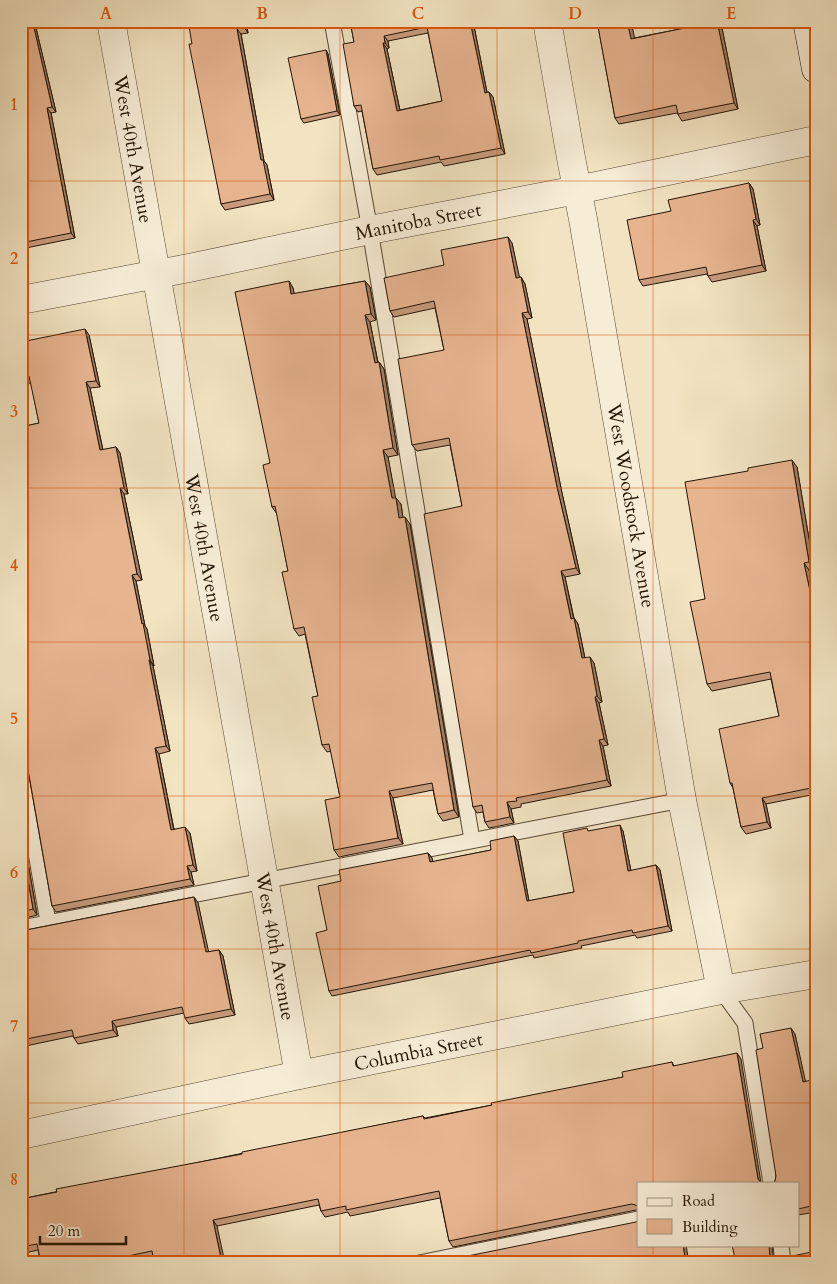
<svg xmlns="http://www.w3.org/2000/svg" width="837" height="1284" viewBox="0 0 837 1284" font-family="Cardo,serif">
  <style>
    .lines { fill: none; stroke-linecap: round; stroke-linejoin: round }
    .service-casing { stroke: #574834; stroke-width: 17 }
    .minor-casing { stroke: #574834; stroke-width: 29 }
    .secondary-casing { stroke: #231404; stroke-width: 29 }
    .service { stroke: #f7edd7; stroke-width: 15 }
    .minor { stroke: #f7edd7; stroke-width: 28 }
    .secondary { stroke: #f7edd7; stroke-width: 28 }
    .wall { fill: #c79b7c; stroke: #231404; fill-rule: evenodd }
    .shaded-wall { fill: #a27e65; stroke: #231404 }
    .building { fill: #e7b490; stroke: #231404; fill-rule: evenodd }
    .grid { fill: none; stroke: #de560c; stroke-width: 1; stroke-opacity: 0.55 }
    .labels { text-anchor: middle; stroke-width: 4; stroke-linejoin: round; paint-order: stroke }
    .street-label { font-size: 19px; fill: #231404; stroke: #f7edd7 }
    .neatline { fill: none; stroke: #de560c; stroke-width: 2 }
    .grid-label { font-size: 16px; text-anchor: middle; font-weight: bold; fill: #de560c }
  </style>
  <rect width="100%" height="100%" fill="#f2e4c2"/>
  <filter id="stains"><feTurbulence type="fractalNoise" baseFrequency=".004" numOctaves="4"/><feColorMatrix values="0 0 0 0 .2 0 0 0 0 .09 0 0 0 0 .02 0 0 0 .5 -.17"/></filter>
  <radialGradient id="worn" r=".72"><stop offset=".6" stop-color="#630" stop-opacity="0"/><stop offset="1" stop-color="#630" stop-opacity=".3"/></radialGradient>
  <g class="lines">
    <defs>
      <path id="service" d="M332 21 370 230 472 840
        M21 766 48 922
        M21 928 682 800
        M721 990 745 1023 771 1183
        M781 1245 783 1263
        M419 1263 638 1219"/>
      <g id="minor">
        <path id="s1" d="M111 21 299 1075"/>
        <path id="s2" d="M547 21 571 158 583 219 682 800 721 990"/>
        <path id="s3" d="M21 300 189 268 370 230 577 190 816 140"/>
        <path id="s4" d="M21 1135 299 1075 721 990 816 974"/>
      </g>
      <path id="secondary" d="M807 21 816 69"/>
    </defs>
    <use href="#service" class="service-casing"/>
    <use href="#minor" class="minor-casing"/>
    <use href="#secondary" class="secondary-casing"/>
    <use href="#service" class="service"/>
    <use href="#minor" class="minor"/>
    <use href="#secondary" class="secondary"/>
  </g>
  <path class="wall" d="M21 21H37L38 28H36L56 112 51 113 75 238 21 249Z
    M246 21 248 33 241 34 264 161 267 165 274 200 225 210 221 204 192 44Z
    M350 21H473L487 92H489L493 97 505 154 444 166 441 162 377 175 373 169 362 111 358 112 354 106V42ZM428 33 442 101 400 110 387 49 389 48 388 41Z
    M597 21H631L634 38 685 28 684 21H727L721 23 738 109 682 121 677 113 619 124 615 118Z
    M326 50 328 54 340 115 304 123 301 119Z
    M749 183 753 189 760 225 757 226 766 271 712 282 708 276 707 274 643 286 639 280 671 211Z
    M512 243 519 278 521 277 525 284 532 318 527 319 562 493 580 574 565 577 574 618 578 624 585 658 594 663 602 702 599 703 608 745 603 746 611 786 521 804V807L511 809 514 823 489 828 485 822 483 812 477 813 473 807 462 506 450 445 417 451 412 445 444 350 435 308 394 317 390 311 444 265Z
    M289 281 293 288 294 294 365 281 370 287 376 320 370 322 378 362H379L384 369 398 455 388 457 395 498 401 504 403 518 410 524 459 817 443 821 438 814 433 790 393 798 403 844 339 857 334 850 340 797 331 751 327 752 322 745 318 696 305 634 299 636 294 629 288 571 277 514 272 507 270 463Z
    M89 335 100 387 90 388 103 450 116 447 120 453 128 494H124L142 580 136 581 145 626 147 629 154 666H153L170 751 159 754 174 829 190 833 197 871 191 872 194 885 56 912 52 906 26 759 25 757H21V427L39 423 31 383 21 384V342Z
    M797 467 814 569 809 570 816 604V794L766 804 771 828 746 834 741 827 733 788 730 783 779 716 771 679 712 691 707 684 705 599Z
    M21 822 37 915 21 919Z
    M589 831H623L631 871 656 865 660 870 672 931 637 938 635 935 581 946 582 948 534 958 533 955 332 996 329 991 327 930 341 881 428 853 432 858V862L491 850 514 836 518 841 529 901 574 892Z
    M194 897 198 903 208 952 219 950 223 956 235 1015 189 1024 185 1018 184 1013 116 1027 118 1036 78 1044 74 1038 73 1036 21 1047V931Z
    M795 1034 805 1082 816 1079V1212L798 1215V1183L775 1181 776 1176 763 1048Z
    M741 1059 638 1183V1210H636L453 1247 449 1241 440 1198 350 1216 348 1212 325 1217 321 1211 319 1205 217 1226 153 1257 127 1263H41L38 1250 21 1254V1199L423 1116 425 1118 492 1105 623 1077 672 1062 674 1066Z"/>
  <path class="shaded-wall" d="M34 21H37L38 28 34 23Z
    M243 21H246L248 33 244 27Z
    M470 21H473L488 98 485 93Z
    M627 21H631L636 45 631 39Z
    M717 21H720L721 23 738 109 734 103Z
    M33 23 36 28 56 112 52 107Z
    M237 29 241 34 264 161 267 165 274 200 270 194 261 160Z
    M384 36 388 41 389 48 385 43Z
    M383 43 387 49 401 116 397 111Z
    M326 50 328 54 340 115 337 111Z
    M489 92 493 97 505 154 501 148Z
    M47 108 51 113 75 238 71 233Z
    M749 183 753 189 760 225 756 219Z
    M753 220 757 226 766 271 762 265Z
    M508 237 512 243 521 284 516 278Z
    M521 277 525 284 532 318 528 312Z
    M289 281 293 288 296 301 291 294Z
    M365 281 370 287 376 320 371 314Z
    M522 313 527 319 562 493 580 574 576 568 557 487Z
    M365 315 370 322 379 369 375 363Z
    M85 329 89 335 100 387 96 381Z
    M379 362 384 369 398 455 393 448Z
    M86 382 90 388 104 456 100 450Z
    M116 447 120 453 128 494 124 488Z
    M383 450 388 457 397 505 392 498Z
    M792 460 797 467 814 569 809 562Z
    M120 488 124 494 142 580 137 574Z
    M396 498 401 504 404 525 399 518Z
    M405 517 410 524 459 817 454 810Z
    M804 563 809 570 816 604V620Z
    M561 571 565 577 575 625 571 619Z
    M132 575 136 581 145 626 147 629 154 666 150 660 142 624Z
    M574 618 578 624 586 664 582 658Z
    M590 657 594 663 602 702 597 696Z
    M149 660 153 666 170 751 166 746Z
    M595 697 599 703 608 745 604 739Z
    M599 740 603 746 611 786 607 780Z
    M155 748 159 754 175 836 171 830Z
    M389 791 393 798 403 844 398 838Z
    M762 798 766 804 771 828 767 822Z
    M507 802 511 809 514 823 510 817Z
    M21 822 37 915 33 909 21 841Z
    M620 825 623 831 632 876 628 871Z
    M185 827 190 833 197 871 193 865Z
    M514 836 518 841 530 907 527 901Z
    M428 853 432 858 434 867 430 862Z
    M656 865 660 870 672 931 668 926Z
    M187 866 191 872 194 885 190 879Z
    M194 897 198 903 210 958 206 952Z
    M219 950 223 956 235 1015 231 1009Z
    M112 1021 116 1027 118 1036 113 1030Z
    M791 1028 795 1034 807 1088 803 1082Z
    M737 1053 741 1059 761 1183 758 1179Z
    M213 1220 217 1226 225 1263H222Z
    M683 1245H686L689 1263H686Z
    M769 1245H772L774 1263 770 1258Z"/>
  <path class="building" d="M21 21H34V23H33L52 107 47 108 71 233 21 243Z
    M188 21H243L244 27 237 29 261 160H263L270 194 221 204 189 44H192Z
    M350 21H470L485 93 489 92 501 148 440 160 439 156 373 169 361 105 354 106 343 44 354 42ZM427 27 442 101 397 111 383 43H385L384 36Z
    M597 21H627L631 39 685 28 684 21H717L734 103 678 114 676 105 615 118Z
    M326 50 337 111 301 119 288 58Z
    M749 183 756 219 753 220 762 265 708 276 706 267 639 280 627 220 671 211 668 200Z
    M508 237 516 278 521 277 528 312 522 313 557 487 576 568 561 571 571 619 574 618 582 658 590 657 597 696 595 697 604 739 599 740 607 780 516 798 517 801 507 802 510 817 485 822 482 805 473 807 424 514 462 506 449 438 412 445 398 359 444 350 434 301 390 311 384 278 444 265 441 250Z
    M289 281 291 294 365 281 371 314 365 315 375 363 379 362 393 448 383 450 392 498H396L399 518 405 517 454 810 438 814 432 783 389 791 398 838 334 850 325 800 340 797 329 744 322 745 312 697 318 696 304 627 294 629 282 572 288 571 275 506 272 507 263 465 270 463 235 292Z
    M85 329 96 381 86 382 100 450 116 447 124 488H120L137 574 132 575 142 624 143 623 150 660H149L166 746 155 748 171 830 185 827 193 865 187 866 190 879 52 906 26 758 21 752V427L39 423 29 376 21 378V342Z
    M792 460 809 562 804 563 816 619V787L762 798 767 822 741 827 732 783H730L719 729 779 716 770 672 707 684 690 602 705 599 685 482 748 471V468Z
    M620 825 628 871 656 865 668 926 633 933 632 930 578 941V943L531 953 530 950 329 991 316 933 327 930 318 886 341 881 339 870 428 853 430 862 491 850 490 841 514 836 527 901 574 892 563 833 587 828 588 831Z
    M21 841 33 909 21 912Z
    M194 897 206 952 219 950 231 1009 185 1018 182 1007 112 1021 113 1030 74 1038 72 1030 21 1040V931Z
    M791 1028 803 1082 816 1079V1205L798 1209V1183H773L775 1181 776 1176 756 1050 763 1048 760 1034Z
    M737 1053 758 1179 761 1183H638V1206L632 1204 449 1241 439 1191 346 1210V1206L321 1211 318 1199 213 1220 222 1263H154L152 1251 94 1263H41L37 1244 21 1247V1199L57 1192 56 1189 242 1154V1152L423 1116 424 1119 492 1105 491 1103 623 1077 622 1072 672 1062 673 1066Z
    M638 1221V1245H683L686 1263H453V1259L636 1222Z
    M732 1245H769L770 1258 773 1263H736Z
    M816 1251V1263H785L788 1257Z"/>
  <path class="grid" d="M184 21V1263M340 21V1263M497 21V1263M653 21V1183M21 181H816M21 335H816M21 488H816M21 642H816M21 796H816M21 949H816M21 1103H816M653 1245V1263"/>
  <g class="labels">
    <g class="street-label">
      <text dy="7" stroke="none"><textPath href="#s1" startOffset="130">West 40th Avenue</textPath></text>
      <text dy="7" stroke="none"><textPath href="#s3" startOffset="405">Manitoba Street</textPath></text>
      <text dy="7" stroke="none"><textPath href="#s2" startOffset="492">West Woodstock Avenue</textPath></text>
      <text dy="7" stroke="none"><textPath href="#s1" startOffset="535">West 40th Avenue</textPath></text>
      <text dy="7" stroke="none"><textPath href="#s1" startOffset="940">West 40th Avenue</textPath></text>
      <text dy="7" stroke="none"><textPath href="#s4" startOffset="406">Columbia Street</textPath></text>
    </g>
  </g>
  <rect width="837" height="1284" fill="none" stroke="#f2e4c2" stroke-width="55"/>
  <rect x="637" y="1182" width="162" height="65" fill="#f7edd7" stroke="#a29683"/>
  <rect x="647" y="1198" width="25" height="8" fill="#f7edd7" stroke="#a29683"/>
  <text x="682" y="1206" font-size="15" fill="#231404">Road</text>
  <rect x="647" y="1219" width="25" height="15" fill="#e7b490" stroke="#a29683"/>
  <text x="682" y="1232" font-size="15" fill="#231404">Building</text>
  <path d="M40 1236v8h86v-8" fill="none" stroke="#231404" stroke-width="2.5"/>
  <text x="48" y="1236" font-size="15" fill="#231404" stroke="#f7edd7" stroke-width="4" paint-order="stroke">20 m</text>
  <rect x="28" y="28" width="782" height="1228" class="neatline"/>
  <g class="grid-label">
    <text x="106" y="19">A</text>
    <text x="262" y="19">B</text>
    <text x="418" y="19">C</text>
    <text x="575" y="19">D</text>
    <text x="731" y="19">E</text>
    <text x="14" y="110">1</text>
    <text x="14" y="264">2</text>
    <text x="14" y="417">3</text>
    <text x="14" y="571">4</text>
    <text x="14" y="724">5</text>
    <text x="14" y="878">6</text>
    <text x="14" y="1032">7</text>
    <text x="14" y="1185">8</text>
  </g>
  <rect width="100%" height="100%" filter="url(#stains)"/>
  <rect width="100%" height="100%" fill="url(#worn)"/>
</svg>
